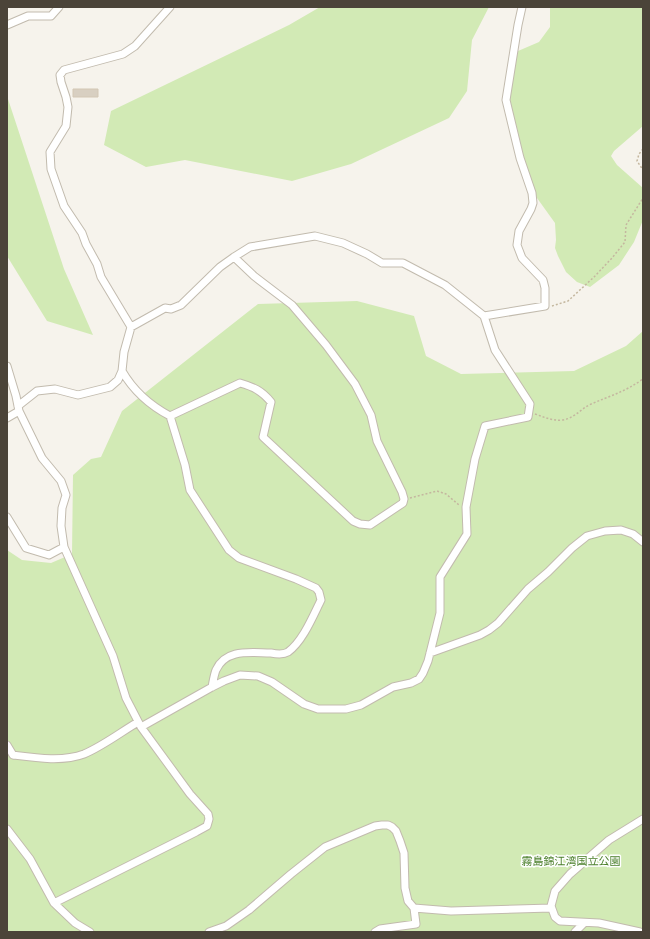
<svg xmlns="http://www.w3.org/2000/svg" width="650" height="939" viewBox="0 0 650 939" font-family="'Fira Sans','Noto Sans JP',sans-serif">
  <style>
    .green { fill: #d2eab5 }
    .building { fill: #d8cfc1; stroke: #d3c7b4 }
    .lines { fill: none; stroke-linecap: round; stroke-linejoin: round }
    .minor-casing { stroke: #c2bbae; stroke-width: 9 }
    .path { stroke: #c4b79f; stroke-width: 1.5; stroke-dasharray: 2 2; stroke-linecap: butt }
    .minor { stroke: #fff; stroke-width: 7 }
    .labels { text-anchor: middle; stroke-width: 3; stroke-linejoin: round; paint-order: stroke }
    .park-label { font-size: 11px; fill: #4a7f2a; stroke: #fff }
  </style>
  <rect width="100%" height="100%" fill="#f6f3ec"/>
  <path class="green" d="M320 7H489L472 40 467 91 449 118 351 164 292 181 185 160 146 167 104 145 111 111 289 25Z
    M550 7H643V126L614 151 611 156 617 165 643 188V220L634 242 619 265 590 287 577 282 566 272 558 256 555 248 556 240 555 223 537 198 524 162 517 128 509 102 510 90 518 51 539 42 550 27Z
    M7 96 64 269 93 335 47 321 7 256Z
    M357 301 414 316 426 356 461 374 574 371 626 346 643 331V932H7V550L22 560 51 563 72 554 73 475 91 459 101 457 122 411 258 304Z"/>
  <path class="building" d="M73 89H98V97H73Z"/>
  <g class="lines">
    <defs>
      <path id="minor" d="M7 25 28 16H51L59 7
        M484 316 545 306V288L543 280 522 258 517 245 519 231 531 209 533 203 532 193 520 158 506 100 518 25 522 7
        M131 327 165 308 171 309 181 305 220 267 234 257 250 247 315 236 343 243 367 254 382 263H403L445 285 484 316 495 350 530 404 528 417 485 426 475 459 466 507 467 534 440 577V613L428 661 423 673 419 679 411 683 393 687 361 705 346 709H318L304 704 272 682 258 676 240 675 224 681 212 687 141 727
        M7 366 16 396 19 411 42 458 61 481 66 495 62 508 61 526 64 547 113 656 126 698 141 727 190 794 208 814 209 819 207 826 196 832 54 903
        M122 371C133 390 151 406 170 416L185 465 190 490 229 550 239 558 296 579 316 588 319 592 321 600C313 616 303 641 288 652 283 655 276 654 271 653 251 653 226 648 216 670 214 675 213 682 212 687
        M18 406 37 391 55 389 78 395 110 387 118 380 122 371 124 352 131 327 101 277 97 264 86 244 82 233 64 206 51 169 50 152 66 126 68 107 66 97 61 82 60 75 64 70 123 54 135 46 170 7
        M170 416 240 383C254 387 262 391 271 402L263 437 353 521 360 524 370 525 403 503 404 499 402 492 377 441 371 415 355 384 326 345 292 305 254 276 234 257
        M7 418 19 411
        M7 517 26 548 49 555 64 547
        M430 653 480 635 489 630 498 623 528 589 548 572 572 548 587 536 605 531 621 530 633 534 643 542
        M7 745 13 755C36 758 63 762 84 754 103 746 121 732 138 722
        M7 829 30 859 54 903 75 923 90 932
        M414 908 451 911 551 908
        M209 932 226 926 249 910 291 874 325 847 375 826 382 825H388L392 827 396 831 400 841 404 853 405 888 408 901 414 908 416 924 380 929 375 932
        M575 932 584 923
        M640 932 599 923 560 921 555 917 551 906 555 891 570 874 609 840 643 819"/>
    </defs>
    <use href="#minor" class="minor-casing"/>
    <path class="path" d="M643 149 639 154 637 161 643 170
      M552 306 568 301 594 277 612 258 625 242 626 225 643 198
      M535 414C544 417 552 421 562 420 573 419 580 410 589 405 609 396 625 392 643 379
      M410 498 437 491 446 494 459 505"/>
    <use href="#minor" class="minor"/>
  </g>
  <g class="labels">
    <g class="park-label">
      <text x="571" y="865">霧島錦江湾国立公園</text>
    </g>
  </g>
  <rect width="650" height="939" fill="none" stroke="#4b4439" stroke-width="16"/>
</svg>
